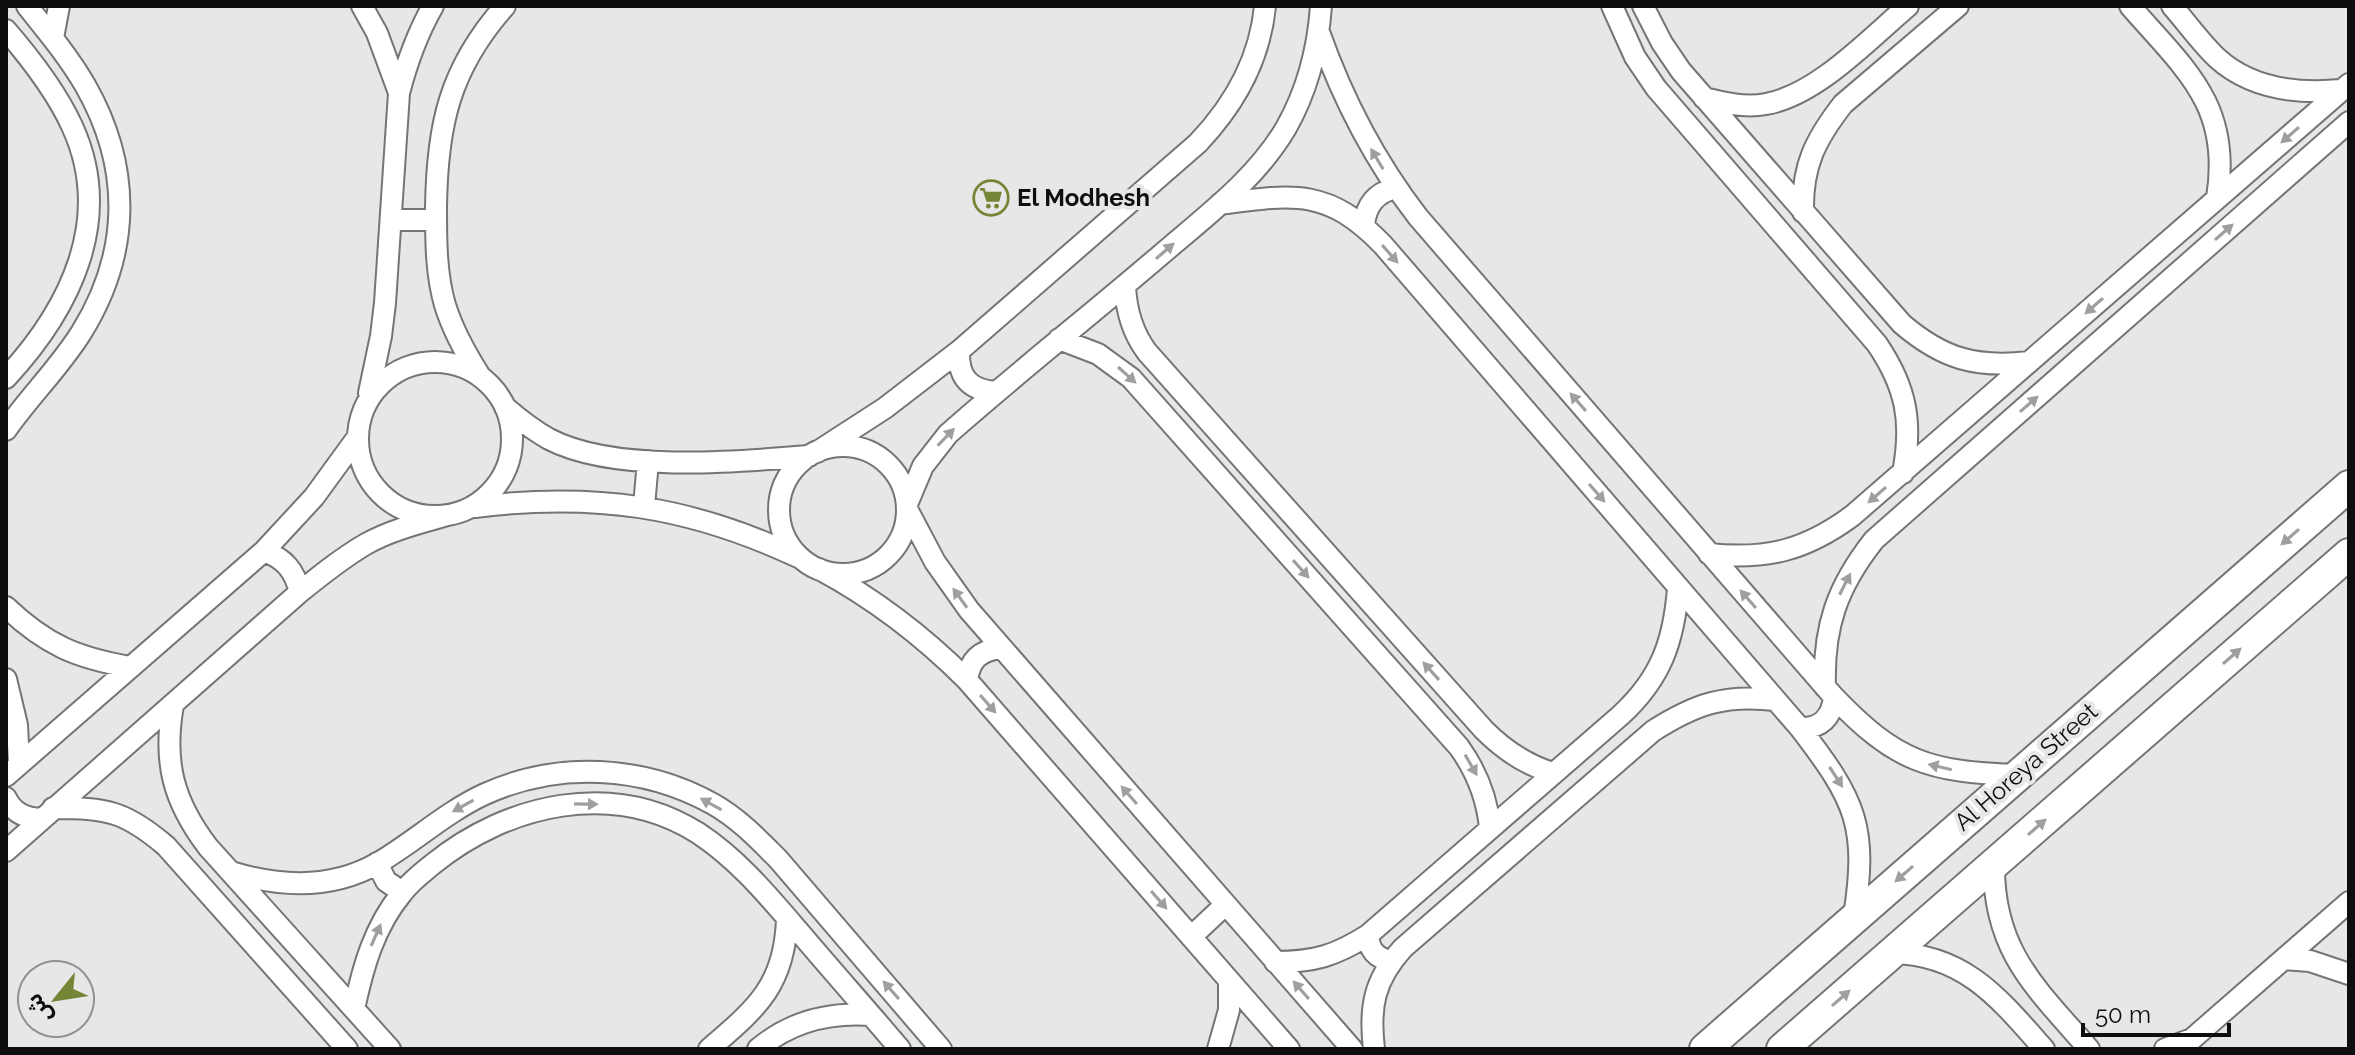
<svg xmlns="http://www.w3.org/2000/svg" width="2355" height="1055" viewBox="0 0 2355 1055" font-family="Raleway,'Noto Sans Arabic',sans-serif">
  <style>
    .lines { fill: none; stroke-linecap: round; stroke-linejoin: round }
    .street-casing { stroke: #767476; stroke-width: 24 }
    .secondary-casing { stroke: #767476; stroke-width: 34 }
    .street { stroke: #fff; stroke-width: 20 }
    .secondary { stroke: #fff; stroke-width: 30 }
    .oneway { fill: #9f9f9f }
    .labels { text-anchor: middle; stroke-width: 8; stroke-linejoin: round; paint-order: stroke }
    .poi-label { font-size: 24px; font-weight: bold; fill: #0f0e0f; stroke: #e9e6e8; text-anchor: start }
    .street-label { font-size: 24px; fill: #0f0e0f; stroke: #e9e6e8 }
  </style>
  <rect width="100%" height="100%" fill="#e9e6e8"/>
  <g class="lines">
    <defs>
      <path id="street" d="M362 6 377 33 398 90
        M1612 6 1635 57 1656 88 1877 344C1906 387 1913 421 1903 473
        M1643 6 1662 43 1681 71 1902 324C1943 359 1976 368 2029 362
        M2130 6C2186 70 2232 106 2217 198
        M2172 6C2187 23 2201 43 2217 58 2251 89 2298 94 2341 90
        M6 30C31 59 56 91 72 126 115 219 70 309 6 378
        M1319 32C1343 100 1374 160 1418 217L1834 697C1896 762 1929 772 2017 775
        M53 38 59 6
        M1704 98C1724 103 1745 108 1766 104 1817 95 1869 39 1908 6
        M1220 204C1294 194 1328 188 1383 245L1800 728C1856 801 1868 826 1854 917
        M1803 212C1802 166 1815 140 1843 104L1958 6
        M392 220H436
        M1364 225C1366 205 1376 193 1395 188
        M1125 285C1126 311 1132 332 1147 352L1484 730C1505 751 1526 765 1553 773
        M1059 339 1098 354 1131 378 1459 747C1477 772 1487 797 1490 828
        M959 351C958 378 970 390 996 392
        M358 439a77 77 0 1 1 154 0a77 77 0 1 1-154 0Z
        M480 376C466 354 453 331 445 305 436 274 436 241 436 208 437 126 449 69 505 6
        M369 393 381 336 385 303 399 93C407 62 417 34 433 6
        M505 407C519 419 533 430 549 439 614 473 737 462 809 456
        M6 430C29 397 59 368 81 333 131 253 132 167 85 85 68 56 47 31 27 6
        M779 510a64 64 0 1 1 128 0a64 64 0 1 1-128 0Z
        M817 452 885 408 959 351 1198 143C1235 104 1260 60 1265 6
        M907 504 923 466 948 434C1018 372 1092 314 1163 253 1207 215 1256 179 1286 128 1307 91 1318 48 1321 6
        M644 506 648 461
        M475 507C594 492 689 506 798 557
        M907 509 935 562 969 610 1352 1049
        M264 551C285 559 294 570 300 592
        M1709 554C1767 560 1806 550 1852 516L2349 84
        M819 569C875 599 922 635 967 680L1289 1049
        M6 607C46 645 77 658 130 667
        M6 679 17 725 19 764
        M967 680C970 660 979 651 1000 648
        M1825 687C1823 627 1837 587 1874 540L2349 122
        M173 705C163 762 173 801 208 847L390 1049
        M1800 728C1821 729 1832 717 1834 697
        M6 776 264 551 314 497 357 438
        M6 798C13 813 25 818 41 819
        M53 808C107 808 125 811 166 846L347 1049
        M6 851 300 592C321 575 342 558 366 544 391 530 420 523 448 515
        M377 863 386 881 402 892
        M1994 864C1993 951 2036 988 2089 1049
        M231 872C280 887 331 890 378 863 414 842 446 812 485 794 558 761 643 765 713 804 738 818 758 839 778 859L941 1049
        M1368 935C1369 950 1376 958 1391 961
        M1191 937 1225 905
        M1892 953C1964 954 1999 998 2044 1049
        M2284 959 2310 961 2349 974
        M1275 962C1314 962 1335 956 1368 935L1621 715C1661 678 1674 641 1678 588
        M354 1009C363 967 374 927 402 893 410 882 422 873 433 864 507 804 613 779 698 833 739 860 769 897 801 934 834 973 868 1011 900 1049
        M709 1049C757 1008 785 985 787 918
        M758 1049C791 1021 829 1012 871 1015
        M1218 1049 1229 1010V981
        M1374 1049C1369 1007 1374 980 1403 948L1653 731C1695 704 1725 694 1775 700
        M2165 1049 2192 1039 2349 902"/>
      <path id="secondary" d="M1705 1049 2349 486
        M1782 1049 2349 554"/>
    </defs>
    <use href="#street" class="street-casing"/>
    <use href="#secondary" class="secondary-casing"/>
    <use href="#street" class="street"/>
    <use href="#secondary" class="secondary"/>
  </g>
  <defs><path id="oneway-solid" d="M-6-.8H1V-3.2L6.5 0L1 3.2V.8H-6Z" transform="scale(2)"/></defs>
  <g class="oneway">
    <use href="#oneway-solid" transform="translate(2290 135) rotate(139)"/>
    <use href="#oneway-solid" transform="translate(1377 159) rotate(-121)"/>
    <use href="#oneway-solid" transform="translate(2224 232) rotate(-41)"/>
    <use href="#oneway-solid" transform="translate(1165 251) rotate(-41)"/>
    <use href="#oneway-solid" transform="translate(1390 254) rotate(49)"/>
    <use href="#oneway-solid" transform="translate(2094 306) rotate(139)"/>
    <use href="#oneway-solid" transform="translate(1127 375) rotate(42)"/>
    <use href="#oneway-solid" transform="translate(1578 402) rotate(-131)"/>
    <use href="#oneway-solid" transform="translate(2029 404) rotate(-41)"/>
    <use href="#oneway-solid" transform="translate(946 437) rotate(-46)"/>
    <use href="#oneway-solid" transform="translate(1597 493) rotate(49)"/>
    <use href="#oneway-solid" transform="translate(1877 495) rotate(139)"/>
    <use href="#oneway-solid" transform="translate(2290 537) rotate(139)"/>
    <use href="#oneway-solid" transform="translate(1301 569) rotate(48)"/>
    <use href="#oneway-solid" transform="translate(1845 584) rotate(-63)"/>
    <use href="#oneway-solid" transform="translate(960 598) rotate(-126)"/>
    <use href="#oneway-solid" transform="translate(1748 599) rotate(-131)"/>
    <use href="#oneway-solid" transform="translate(2232 656) rotate(-41)"/>
    <use href="#oneway-solid" transform="translate(1431 671) rotate(-132)"/>
    <use href="#oneway-solid" transform="translate(988 704) rotate(49)"/>
    <use href="#oneway-solid" transform="translate(1471 765) rotate(60)"/>
    <use href="#oneway-solid" transform="translate(1940 767) rotate(-167)"/>
    <use href="#oneway-solid" transform="translate(1836 777) rotate(57)"/>
    <use href="#oneway-solid" transform="translate(1129 795) rotate(-131)"/>
    <use href="#oneway-solid" transform="translate(586 804) rotate(1)"/>
    <use href="#oneway-solid" transform="translate(711 804) rotate(-151)"/>
    <use href="#oneway-solid" transform="translate(463 806) rotate(151)"/>
    <use href="#oneway-solid" transform="translate(2037 827) rotate(-41)"/>
    <use href="#oneway-solid" transform="translate(1904 874) rotate(139)"/>
    <use href="#oneway-solid" transform="translate(1159 900) rotate(49)"/>
    <use href="#oneway-solid" transform="translate(376 935) rotate(-66)"/>
    <use href="#oneway-solid" transform="translate(891 990) rotate(-131)"/>
    <use href="#oneway-solid" transform="translate(1301 990) rotate(-131)"/>
    <use href="#oneway-solid" transform="translate(1841 998) rotate(-41)"/>
  </g>
  <defs>
    <symbol id="supermarket-ring" viewBox="-11 -11 22 22"><circle r="9.5" fill="#e9e6e8" stroke="#748636" stroke-width="1.5"/><path d="M-6-5.5h2.5l.6 2H6L4.5 2H-2.5L-4.4-4H-6ZM-1.5 3.2a1.3 1.3 0 1 0 .1 0ZM3 3.2a1.3 1.3 0 1 0 .1 0Z" fill="#748636"/></symbol>
  </defs>
  <g fill-rule="evenodd">
    <use href="#supermarket-ring" x="971" y="178" width="40" height="40"/>
  </g>
  <g class="labels">
    <g class="poi-label">
      <text x="1017" y="206">El Modhesh</text>
    </g>
    <g class="street-label">
      <text transform="translate(2026 767) rotate(-41)" y="8">Al Horeya Street</text>
    </g>
  </g>
  <rect width="2355" height="1055" fill="none" stroke="#0f0e0f" stroke-width="16"/>
  <g transform="translate(56 999) rotate(240)"><circle r="38" fill="#e9e6e8" stroke="#929091" stroke-width="2"/>
  <path d="M0-6L14 30L0 20L-14 30Z" fill="#748636"/>
  <text y="-12" font-size="22" font-weight="bold" text-anchor="middle" fill="#0f0e0f">ش</text>
  </g>
  <path d="M2083 1023v12h146v-12" fill="none" stroke="#0f0e0f" stroke-width="4"/>
  <text x="2095" y="1023" font-size="24" fill="#0f0e0f" stroke="#e9e6e8" stroke-width="6" paint-order="stroke">50 m</text>
</svg>
